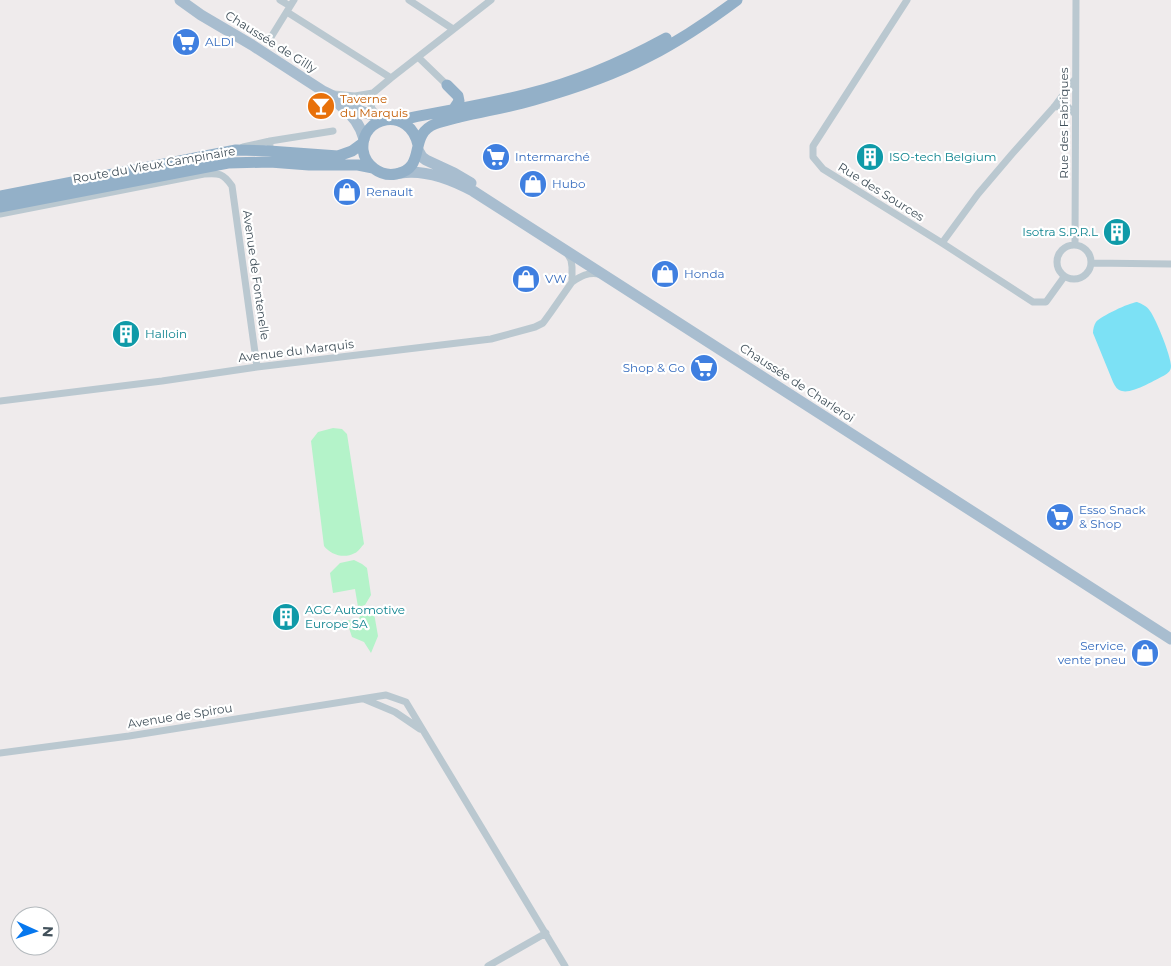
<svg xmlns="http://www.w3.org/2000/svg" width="1171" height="966" viewBox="0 0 1171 966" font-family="Montserrat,sans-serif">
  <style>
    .green { fill: #b4f3c9 }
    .water { fill: #7ce1f5 }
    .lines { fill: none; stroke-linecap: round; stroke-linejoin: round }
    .minor { stroke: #bac8d0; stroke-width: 7 }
    .primary { stroke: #a8bdcf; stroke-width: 11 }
    .trunk { stroke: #93b0c8; stroke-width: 11 }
    .labels { text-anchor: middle; stroke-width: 4.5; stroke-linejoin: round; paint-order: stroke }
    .shop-label { font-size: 12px; fill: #366cbe; stroke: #fff; text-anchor: start }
    .street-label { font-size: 12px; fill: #42515b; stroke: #fff }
    .food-label { font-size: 12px; fill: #c56008; stroke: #fff; text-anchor: start }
    .culture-label { font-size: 12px; fill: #0d838f; stroke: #fff; text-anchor: start }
  </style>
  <rect width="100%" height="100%" fill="#efebec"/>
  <path class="green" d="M333 428 342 429 347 434 364 544C361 547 358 552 355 553 344 559 331 555 324 546L311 441 318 432Z
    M354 560 362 564 367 568 371 595 365 605 358 607 355 589 333 593 330 573 340 563Z
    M374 613 378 636 371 653 364 642 352 637 348 625 341 627 340 621 359 619 360 616Z"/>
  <path class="water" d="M1137 302C1142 304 1147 306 1150 311 1156 319 1171 356 1171 366 1171 371 1168 373 1165 375 1155 380 1132 394 1122 391 1117 390 1115 386 1113 382L1093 333C1093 329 1094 325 1096 322 1101 316 1129 303 1137 302Z"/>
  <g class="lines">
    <path class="minor" d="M280 0 290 6
      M409 0 453 29
      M907 0 813 146V157L823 169 942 243 1033 302H1046L1064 277
      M287 12 391 78
      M268 42 294 0
      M418 57 447 85
      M373 93C371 102 368 108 378 114
      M334 94 355 96 373 93 391 78 491 0
      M1054 107 1067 106 1075 114
      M270 141 333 131
      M243 147 270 141V145
      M0 214 204 174C219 173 223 173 232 186L257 367
      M942 243 978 194 1012 154 1054 107 1075 79
      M1057 262a17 17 0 1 1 34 0a17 17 0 1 1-34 0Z
      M1075 245 1076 0
      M1091 263 1171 264
      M572 282C581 276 588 272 599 274
      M0 401 162 381 257 367 491 339 535 327 543 323 551 312 572 282V267L571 260 567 253
      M364 699 395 712 420 729
      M0 753 129 736 386 695 406 702 565 966
      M488 966 546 933"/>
    <path class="primary" d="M180 0 201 15 252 45 323 91C335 96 345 104 356 109 366 114 377 116 387 119
      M340 105C352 114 360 124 364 139
      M418 150 422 157 426 160 454 173 471 183
      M400 173C426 169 451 179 473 191L1171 639"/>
    <path class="trunk" d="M447 85 458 96 459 101 453 110
      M402 122 410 118C449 110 489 104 527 94 576 82 622 62 666 38
      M418 145C410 106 360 115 363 150 365 165 380 177 396 174 428 168 407 135 435 124 443 121 452 119 460 117 485 111 510 107 534 100 573 89 612 76 648 57 679 41 709 21 737 0
      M0 196 236 150 269 151 338 156 352 151 363 143
      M0 207 228 163 270 162 309 165H358L373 168"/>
  </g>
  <defs>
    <symbol id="supermarket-disc" viewBox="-11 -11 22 22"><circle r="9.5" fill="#3f7fe0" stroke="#fff"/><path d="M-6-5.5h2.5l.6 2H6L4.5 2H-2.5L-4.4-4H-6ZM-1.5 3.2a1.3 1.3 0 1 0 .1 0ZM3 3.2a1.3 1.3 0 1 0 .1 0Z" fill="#fff"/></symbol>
    <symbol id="bar-disc" viewBox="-11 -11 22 22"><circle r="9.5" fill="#e8710a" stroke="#fff"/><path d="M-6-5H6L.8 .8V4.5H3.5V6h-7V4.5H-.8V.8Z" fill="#fff"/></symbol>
    <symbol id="building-disc" viewBox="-11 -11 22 22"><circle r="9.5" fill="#0f9aa8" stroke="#fff"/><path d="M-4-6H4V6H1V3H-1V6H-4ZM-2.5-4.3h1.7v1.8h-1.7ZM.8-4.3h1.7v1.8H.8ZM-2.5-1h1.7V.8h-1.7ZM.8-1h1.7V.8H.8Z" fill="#fff"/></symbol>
    <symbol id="shop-disc" viewBox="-11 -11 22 22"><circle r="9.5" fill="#3f7fe0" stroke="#fff"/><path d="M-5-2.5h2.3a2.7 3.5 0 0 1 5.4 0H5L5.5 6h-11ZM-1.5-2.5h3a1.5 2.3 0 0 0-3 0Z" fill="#fff"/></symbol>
  </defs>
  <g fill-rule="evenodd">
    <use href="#supermarket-disc" x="170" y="26" width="32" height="32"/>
    <use href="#bar-disc" x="305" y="90" width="32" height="32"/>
    <use href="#supermarket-disc" x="480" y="141" width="32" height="32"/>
    <use href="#building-disc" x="854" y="141" width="32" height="32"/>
    <use href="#shop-disc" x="517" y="168" width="32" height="32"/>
    <use href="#shop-disc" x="331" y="176" width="32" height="32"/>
    <use href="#building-disc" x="1101" y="216" width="32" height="32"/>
    <use href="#shop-disc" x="649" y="258" width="32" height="32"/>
    <use href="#shop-disc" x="510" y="263" width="32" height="32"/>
    <use href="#building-disc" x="110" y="318" width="32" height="32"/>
    <use href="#supermarket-disc" x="688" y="352" width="32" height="32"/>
    <use href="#supermarket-disc" x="1044" y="501" width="32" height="32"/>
    <use href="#building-disc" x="270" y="601" width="32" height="32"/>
    <use href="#shop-disc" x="1129" y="637" width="32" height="32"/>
  </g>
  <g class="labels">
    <g class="shop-label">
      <text x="205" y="46">ALDI</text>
      <text x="515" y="161">Intermarché</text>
      <text x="552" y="188">Hubo</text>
      <text x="366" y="196">Renault</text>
      <text x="684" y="278">Honda</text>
      <text x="545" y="283">VW</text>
      <text x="685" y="372" text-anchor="end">Shop &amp; Go</text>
      <text x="1079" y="514">Esso Snack<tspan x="1079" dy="14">&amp; Shop</tspan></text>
      <text x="1126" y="650" text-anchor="end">Service,<tspan x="1126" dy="14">vente pneu</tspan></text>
    </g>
    <g class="street-label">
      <text transform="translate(271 42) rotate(32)" y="4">Chaussée de Gilly</text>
      <text transform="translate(1064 123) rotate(-90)" y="4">Rue des Fabriques</text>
      <text transform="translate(154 165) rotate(-10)" y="4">Route du Vieux Campinaire</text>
      <text transform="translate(881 192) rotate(32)" y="4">Rue des Sources</text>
      <text transform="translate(256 275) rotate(82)" y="4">Avenue de Fontenelle</text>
      <text transform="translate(296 351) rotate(-7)" y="4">Avenue du Marquis</text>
      <text transform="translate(797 383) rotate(33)" y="4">Chaussée de Charleroi</text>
      <text transform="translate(180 716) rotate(-9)" y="4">Avenue de Spirou</text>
    </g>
    <g class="food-label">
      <text x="340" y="103">Taverne<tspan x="340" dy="14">du Marquis</tspan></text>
    </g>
    <g class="culture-label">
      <text x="889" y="161">ISO-tech Belgium</text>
      <text x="1098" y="236" text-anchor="end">Isotra S.P.R.L</text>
      <text x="145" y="338">Halloin</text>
      <text x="305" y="614">AGC Automotive<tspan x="305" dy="14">Europe SA</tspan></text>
    </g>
  </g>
  <g transform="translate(35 931) rotate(93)"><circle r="24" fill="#ffffff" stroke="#b3b9bd"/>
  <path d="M0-4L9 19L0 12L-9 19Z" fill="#0677ee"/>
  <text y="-8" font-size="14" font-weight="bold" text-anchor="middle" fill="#42515b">N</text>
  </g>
</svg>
